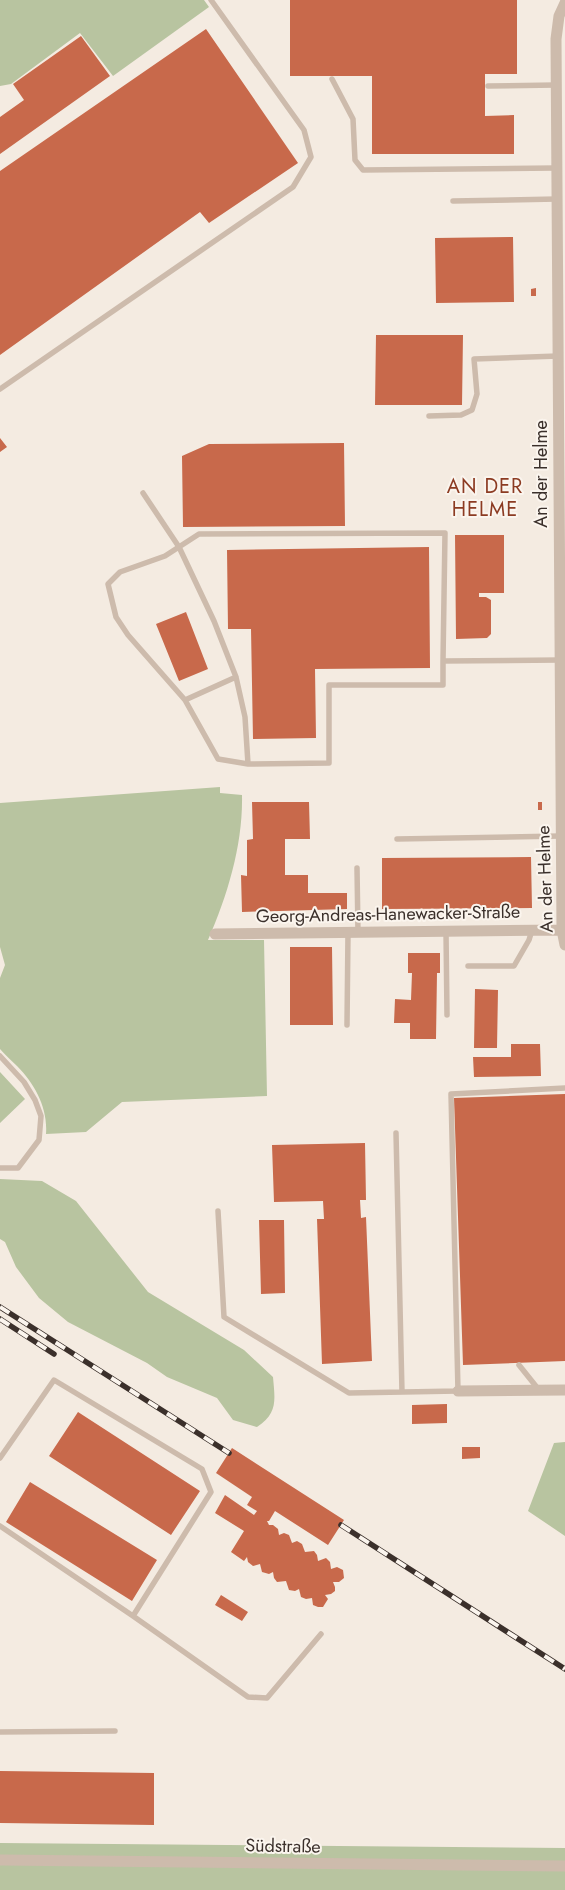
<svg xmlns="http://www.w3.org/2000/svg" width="565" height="1890" viewBox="0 0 565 1890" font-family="Jost,sans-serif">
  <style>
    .green { fill: #b8c4a0 }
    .building { fill: #c8694b }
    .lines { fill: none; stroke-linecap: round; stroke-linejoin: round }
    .lane { stroke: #cdbbac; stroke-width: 5.5 }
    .street { stroke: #cdbbac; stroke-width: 11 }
    .rail-casing { stroke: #3b302b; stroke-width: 5.5 }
    .rail { stroke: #fbf5ee; stroke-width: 4; stroke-dasharray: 11; stroke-linecap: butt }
    .labels { text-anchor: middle; stroke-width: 4; stroke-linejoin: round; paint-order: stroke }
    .street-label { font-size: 18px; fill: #3b302b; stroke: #fbf5ee }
    .quarter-label { font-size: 20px; letter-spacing: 1px; fill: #8c3b22; stroke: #fbf5ee }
  </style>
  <rect width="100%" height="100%" fill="#f4ebe1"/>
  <path class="green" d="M0 0H204L209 7 113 76 80 33 11 84 0 86Z
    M220 787V793L242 795C243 844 228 894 208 940H264L267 1096 122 1102 86 1132 46 1134C48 1108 35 1084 17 1066 11 1060 5 1055 0 1049V978L5 965 0 947V803Z
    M0 1072 25 1099 0 1123Z
    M0 1179 42 1181 76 1201 148 1292 244 1350 273 1377C275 1400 278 1413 257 1427L233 1420 217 1398 167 1377 147 1363 68 1322 39 1298 16 1267 5 1242 0 1239Z
    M565 1442V1536L528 1511 554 1443Z
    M0 1843 565 1848V1890H0Z"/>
  <path class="building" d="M290 0H517V74H485V116L514 115V154H372V76H290Z
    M206 29 298 163 209 223 200 212 0 355V171Z
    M81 36 110 76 0 154V117L24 100 13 84Z
    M513 237 514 302 436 303 435 238Z
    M536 288V296H531V289Z
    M376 335H463L462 405H375Z
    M0 438 7 447 0 452Z
    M344 443 345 526 183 527 182 456 209 444Z
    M455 535H504V593H479V597H486L491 600V634L487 638 456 639Z
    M429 547 430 668 315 669 316 738 253 739 251 629H228L227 550Z
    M186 612 208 669 179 681 156 624Z
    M252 802H309L310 839H285V875H308V893H347V909L242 912 241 875 247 876V840L253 839Z
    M538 802H542V810H538Z
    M531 857 532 908 382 909V858Z
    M290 947H332L333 1025H290Z
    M408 953H440V973H437L436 1039H410V1023H394L395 999 411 1000 412 973H408Z
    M475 989 498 990 497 1048H474Z
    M511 1044H540L541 1076 474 1077 473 1057H511Z
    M565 1094V1361L463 1365 454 1098Z
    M365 1143 366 1200H360L361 1218 366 1217 372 1361 322 1364 317 1219H324L323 1201 274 1202 272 1145Z
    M259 1220H284L285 1293 261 1294Z
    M447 1404V1423L412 1424V1405Z
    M78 1412 200 1491 171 1535 49 1456Z
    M462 1447H480V1458L462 1459Z
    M232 1448 344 1520 328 1545 275 1511 269 1521H267L269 1525H273L278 1529 279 1535 284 1533 289 1535 292 1543 297 1541 302 1544 305 1552 314 1551 317 1555 318 1561 326 1558 330 1562 331 1569 337 1567 343 1570 344 1578 339 1582H333L335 1587V1591L331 1594 325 1595 328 1599 323 1607H318L313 1605 312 1598 306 1599 301 1597 299 1589 295 1591 289 1590 286 1581 277 1582 274 1578 273 1572 269 1574 262 1572 260 1564 253 1566 248 1562 247 1557 244 1561 231 1552 244 1531 215 1513 225 1495 254 1515 257 1511 247 1505 252 1497 216 1473Z
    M30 1482 157 1560 132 1601 6 1522Z
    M221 1595 248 1612 242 1621 215 1605Z
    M0 1771 154 1773V1825L0 1823Z"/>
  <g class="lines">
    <path class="lane" d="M332 79 353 119 355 160 363 170 556 168
      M488 86 556 85
      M453 201 557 199
      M0 389 293 187 311 157 304 130 211 0
      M429 416 461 415 472 410 477 394 474 359 558 356
      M143 493 179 547 214 621 236 677 245 717 248 764 329 763V685H443V661L560 660
      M185 700 236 677
      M248 764 218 759 185 700 128 635 116 617 108 584 120 572 165 556 199 534 445 533 443 661
      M397 839 561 836
      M357 868 358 933
      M446 932 447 1015
      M468 966H514L529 940 532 930
      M347 1025 348 933
      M0 1056 24 1082 35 1100 41 1116 39 1140 18 1168H0
      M396 1133 402 1392
      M218 1211 224 1317 349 1393 458 1391 451 1094 565 1088
      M519 1365 539 1390
      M0 1458 54 1380 202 1469 211 1492 133 1616
      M0 1526 133 1616 248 1697 267 1698 321 1634
      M0 1732 115 1731"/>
    <path class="street" d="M565 3 559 16 556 39 562 930 565 945
      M215 934 562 930
      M458 1391 565 1390
      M0 1860 565 1866"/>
    <defs>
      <path id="rail" d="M0 1307 229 1453
        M0 1319 54 1354
        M341 1525 565 1669"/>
    </defs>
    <use href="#rail" class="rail-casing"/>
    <use href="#rail" class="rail"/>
  </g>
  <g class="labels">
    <g class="street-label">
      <text transform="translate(541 474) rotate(-90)" y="6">An der Helme</text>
      <text transform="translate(545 879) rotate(-92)" y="6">An der Helme</text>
      <text transform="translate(388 914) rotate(-1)" y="6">Georg-Andreas-Hanewacker-Straße</text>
      <text transform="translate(283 1846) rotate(1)" y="6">Südstraße</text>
    </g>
    <g class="quarter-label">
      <text x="485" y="493">AN DER<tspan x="485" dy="23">HELME</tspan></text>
    </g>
  </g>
</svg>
